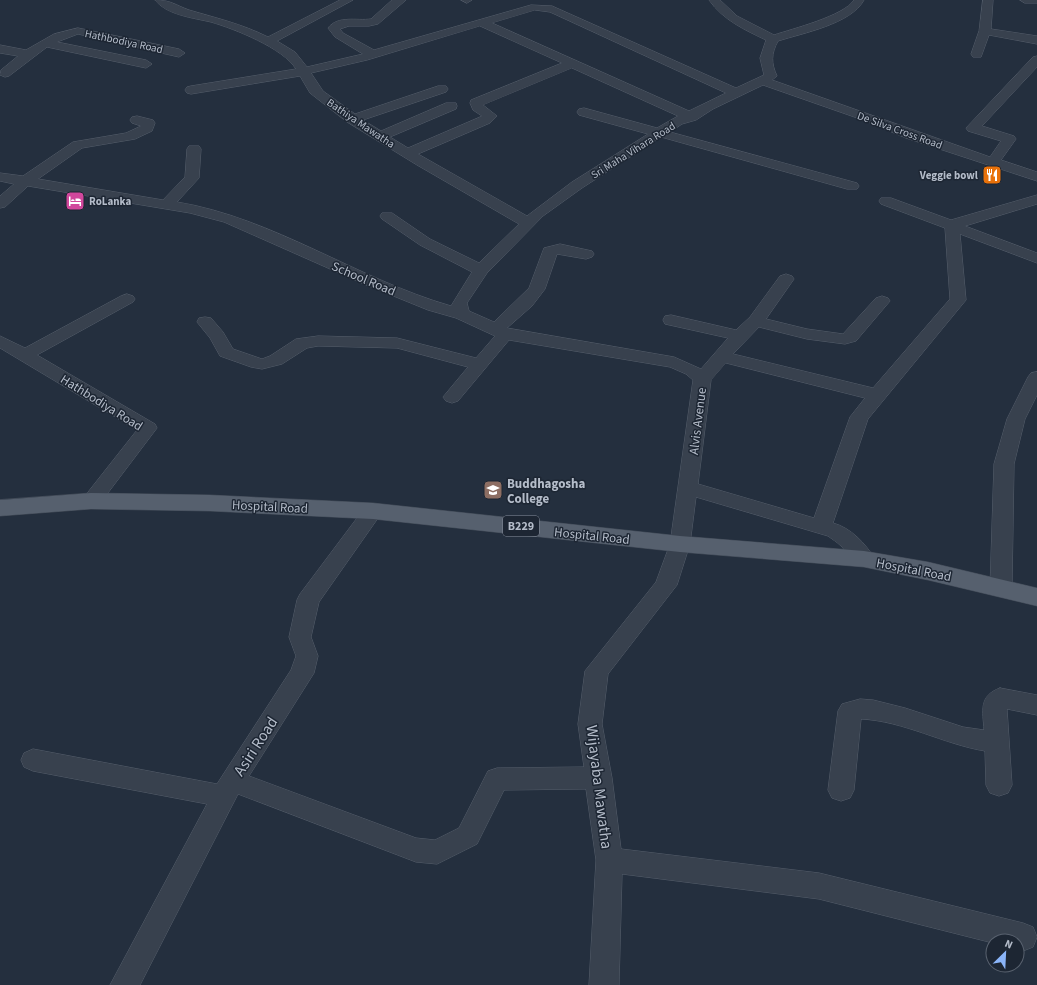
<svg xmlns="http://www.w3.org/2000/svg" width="1037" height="985" viewBox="0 0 1037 985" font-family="'Source Sans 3',sans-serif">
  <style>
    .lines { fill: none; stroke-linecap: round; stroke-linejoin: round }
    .minor-casing { stroke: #565f6c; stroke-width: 1 }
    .major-casing { stroke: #414a57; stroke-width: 1 }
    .minor { fill: #38414e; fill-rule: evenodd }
    .major { fill: #56606e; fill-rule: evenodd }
    .labels { text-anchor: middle; stroke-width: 3; stroke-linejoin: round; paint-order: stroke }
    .far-street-label { font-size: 11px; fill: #b4bcc9; stroke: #1d2633 }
    .far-poi-label { font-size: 11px; font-weight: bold; fill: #b4bcc9; stroke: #1d2633; text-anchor: end }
    .shield { fill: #1d2633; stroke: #878f9c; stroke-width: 1 }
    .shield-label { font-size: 12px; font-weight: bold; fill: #b4bcc9 }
    .street-label { font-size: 13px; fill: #b4bcc9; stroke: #1d2633 }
    .poi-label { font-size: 13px; font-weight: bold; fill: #b4bcc9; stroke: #1d2633; text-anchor: start }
    .near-street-label { font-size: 16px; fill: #b4bcc9; stroke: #1d2633 }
  </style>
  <rect width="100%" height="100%" fill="#242f3e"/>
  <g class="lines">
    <defs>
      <path id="minor" d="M155 0C171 0 175 5 189 10 216 18 242 24 268 37L340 0H353L277 41 295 52 307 67 363 54 335 37 328 28C338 15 357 21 371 19L392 0H406L378 24 369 26H349L340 29 343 33 374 50 531 5 552 6 736 88 764 75 760 58 766 40C745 30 723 20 709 0H720L737 16 774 35C792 29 844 16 854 0H864C851 24 803 33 778 41 771 54 771 63 777 76L772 80 990 157 1001 141 968 131 966 128 1033 57 1037 56V67L982 126 1014 136 1016 139 1001 160 1037 172V181L906 138 863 120 763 85 713 109 696 120 682 124 670 132 857 183 859 186 857 189H847L661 137 582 188 543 216 487 273 467 303 469 311 494 322 529 288 544 248 560 244 592 251 594 254 592 257 586 259 557 254 545 289 532 306 507 328 674 357 701 369 728 338 665 324 663 320 665 316 671 315 736 330 750 317 780 276 786 274 792 276 794 279 766 319 807 329 843 334 876 298 882 296 888 298 890 301 856 341 845 344 807 339 759 327 733 354 873 388 950 299 945 228 881 204 879 201 881 198H891L951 220 1037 195V204L965 226 1037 253V263L960 234 966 300 868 419 833 523C851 528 865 543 875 559L872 564C855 569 851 556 841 546 837 542 832 539 828 536L696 497 690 544 677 585 608 674 602 724 612 778 621 849 819 873 1023 923 1033 927 1037 937 1033 947 1023 951 1017 949V941H993V943L819 899 622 874 619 985H589L596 860 586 789 504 790 477 844 437 864 416 862 238 794 140 985H110L207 804 33 771 24 767 21 760 24 753 33 749 217 784 291 670 296 656 289 637 297 600 300 594 366 506 373 504 380 506 383 511 319 602 311 637 318 656 314 673 249 776 416 838 435 840 459 828 488 771 497 768 584 767 578 724 585 671 656 582 670 544 693 380 686 374 670 367 509 340 458 401 452 403 446 401 443 397 468 367 397 348 318 346 307 348 282 364 262 369 251 367 220 356 210 338 197 322 199 318 205 317 211 318 223 332 233 349 262 359 270 356 296 339 318 336 397 338 476 358 495 336 456 318 428 310 364 284 224 222 190 213 28 186 5 207 0 208V196L14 184 0 181V173L23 176 73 142 126 133 141 126 132 123 130 120 132 117 137 116 153 120 155 123 152 131 135 139 82 148 38 179 163 200 185 177 187 149 189 146H199L201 149 199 178 177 202C274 218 357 279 451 306L472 272 420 245 382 219 380 216 382 213H392L430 239 479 263 519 224 417 165 347 122 310 93 300 76 191 94 187 93 185 90 187 87 191 86 296 69C283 48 235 29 211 22 194 18 166 15 155 0ZM535 10 550 12 726 93 689 111 492 23ZM480 26 562 63 471 100 470 103 473 110 482 116 480 117 408 148 390 137 456 109 457 106 456 103H446L381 131 363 120 446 92 448 89 446 86H438L355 114 323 91 311 73 367 60ZM572 68 678 116 657 128 584 108 579 109 577 112 579 115 648 134 572 182 527 216 418 154 490 123 497 116 483 105ZM726 363 865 398 850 417 814 518 698 484 711 380Z
        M461 0H472L467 3Z
        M983 0H993L991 29 1037 36V44L989 35 981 57H973L971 54 979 31Z
        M1020 0H1037V3H1025Z
        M78 28 179 49 185 53 179 57 78 34 57 42 146 60 152 64 146 68 47 47 9 76 5 77 0 75 1 70 18 56 0 53V45L26 50 54 34Z
        M127 294 133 296 135 299 133 302 37 355 155 424 157 428 98 506 91 508 84 506 81 501 137 430 0 348V336L25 348 121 296Z
        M1037 372V395L1025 419 1014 464 1012 588 1009 594 1001 596 993 594 990 588 994 464 1007 419 1028 377 1031 373Z
        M1000 688 1037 695V715L1007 709 1012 785 1008 793 999 796 990 793 986 785 985 751C943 744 904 721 861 719L854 790 850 798 841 801 832 798 828 790 838 711 842 704 860 699 873 700 905 708 963 727 984 730C983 711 978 696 1000 688Z"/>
      <path id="major" d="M91 493 210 495 373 503 680 536 864 551 928 562 1037 588V606L928 580 864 567 680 552 373 519 210 511 91 509 0 516V500Z"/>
    </defs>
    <use href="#minor" class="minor-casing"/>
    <use href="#major" class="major-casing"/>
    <use href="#minor" class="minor"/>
    <use href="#major" class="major"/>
  </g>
  <defs>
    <symbol id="restaurant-square" viewBox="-11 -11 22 22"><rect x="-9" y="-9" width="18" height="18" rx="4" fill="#e8710a" stroke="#1d2633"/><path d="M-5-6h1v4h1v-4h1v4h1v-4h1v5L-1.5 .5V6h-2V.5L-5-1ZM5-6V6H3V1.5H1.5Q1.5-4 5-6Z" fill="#fff"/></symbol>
    <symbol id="hotel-square" viewBox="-11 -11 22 22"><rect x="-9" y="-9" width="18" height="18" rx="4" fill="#d1479c" stroke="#1d2633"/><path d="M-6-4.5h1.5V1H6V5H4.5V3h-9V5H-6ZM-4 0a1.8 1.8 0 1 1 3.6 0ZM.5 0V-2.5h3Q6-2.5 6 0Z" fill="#fff"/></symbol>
    <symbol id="school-square" viewBox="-11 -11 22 22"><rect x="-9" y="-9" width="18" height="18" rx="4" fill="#8d6e63" stroke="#1d2633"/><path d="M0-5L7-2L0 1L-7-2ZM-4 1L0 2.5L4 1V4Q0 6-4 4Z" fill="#fff"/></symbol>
  </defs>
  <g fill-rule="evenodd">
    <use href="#restaurant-square" x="981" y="164" width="22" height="22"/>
    <use href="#hotel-square" x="64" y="190" width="22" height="22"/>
    <use href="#school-square" x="482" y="479" width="22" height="22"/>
  </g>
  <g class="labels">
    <g class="far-street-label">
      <text transform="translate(124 41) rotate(12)" y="4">Hathbodiya Road</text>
      <text transform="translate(361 123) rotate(34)" y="4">Bathiya Mawatha</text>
      <text transform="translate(900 130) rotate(20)" y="4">De Silva Cross Road</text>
      <text transform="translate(633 150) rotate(-32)" y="4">Sri Maha Vihara Road</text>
    </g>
    <g class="far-poi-label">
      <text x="978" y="179">Veggie bowl</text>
      <text x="89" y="205" text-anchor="start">RoLanka</text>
    </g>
    <rect class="shield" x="503" y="516" width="36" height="20" rx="3"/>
    <g class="shield-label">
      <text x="521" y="530">B229</text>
    </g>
    <g class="street-label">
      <text transform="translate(364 278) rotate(23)" y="5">School Road</text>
      <text transform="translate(102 402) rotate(32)" y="5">Hathbodiya Road</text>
      <text transform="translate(697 421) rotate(-83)" y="5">Alvis Avenue</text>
      <text transform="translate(270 506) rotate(3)" y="5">Hospital Road</text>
      <text transform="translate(592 535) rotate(6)" y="5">Hospital Road</text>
      <text transform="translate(914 569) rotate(11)" y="5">Hospital Road</text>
    </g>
    <g class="poi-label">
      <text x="507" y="488">Buddhagosha<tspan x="507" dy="15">College</tspan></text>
    </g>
    <g class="near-street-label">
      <text transform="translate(255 746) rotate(-57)" y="6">Asiri Road</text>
      <text transform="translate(600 787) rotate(83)" y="6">Wijayaba Mawatha</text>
    </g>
  </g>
  <g transform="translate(1005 953) rotate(24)"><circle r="19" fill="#1d2633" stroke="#59626f"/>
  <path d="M0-3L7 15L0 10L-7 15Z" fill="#8ab4f8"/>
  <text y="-6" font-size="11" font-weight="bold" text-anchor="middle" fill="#b4bcc9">N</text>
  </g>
</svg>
